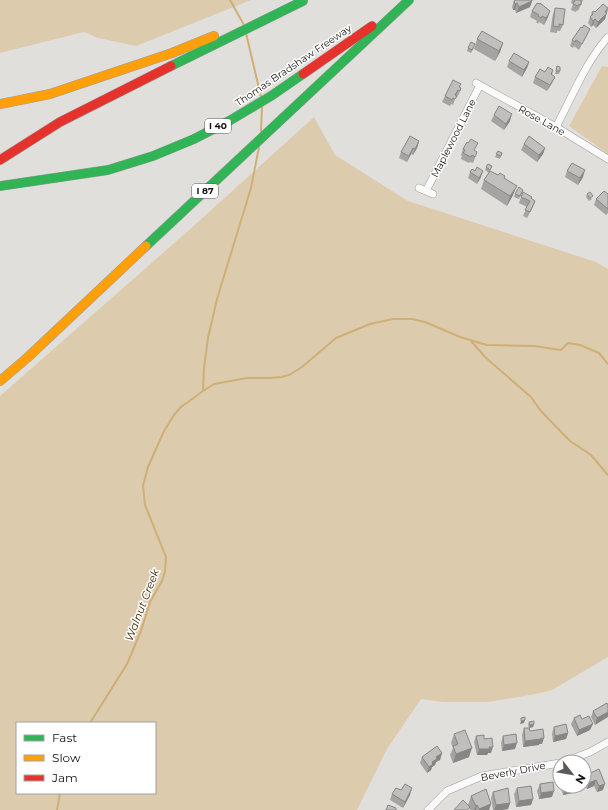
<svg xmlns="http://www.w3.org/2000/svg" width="608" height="810" viewBox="0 0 608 810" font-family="Montserrat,sans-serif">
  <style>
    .green { fill: #ddcbae; fill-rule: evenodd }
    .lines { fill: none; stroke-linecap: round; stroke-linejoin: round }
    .stream { stroke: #ceaf76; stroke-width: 2 }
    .street-casing { stroke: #a09f9c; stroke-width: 8 }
    .fast-casing { stroke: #a09f9c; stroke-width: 10 }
    .slow-casing { stroke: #a09f9c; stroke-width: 10 }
    .jam-casing { stroke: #a09f9c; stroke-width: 10 }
    .street { stroke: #fafafa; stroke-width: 7 }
    .fast { stroke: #30b455; stroke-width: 9 }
    .slow { stroke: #ff9f0a; stroke-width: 9 }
    .jam { stroke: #e5322d; stroke-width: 9 }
    .wall { fill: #a5a4a3 }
    .shaded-wall { fill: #868684 }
    .building { fill: #c0bfbd; stroke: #868684 }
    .labels { text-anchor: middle; stroke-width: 3; stroke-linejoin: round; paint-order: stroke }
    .shield { fill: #fff; stroke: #5a5a58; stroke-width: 1 }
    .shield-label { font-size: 9px; font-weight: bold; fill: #141311 }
    .street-label { font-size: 10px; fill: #141311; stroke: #fff }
    .water-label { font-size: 11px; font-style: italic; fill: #392703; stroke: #fff }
  </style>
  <rect width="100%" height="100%" fill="#e1dfdc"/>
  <path class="green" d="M0 0H251L136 46 98 38 84 32 0 53Z
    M602 66 608 67V154L569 126Z
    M314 117 335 155 408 201 596 262 608 269V657L552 690 536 694 488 702H443L421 699 387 749 357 810H0V396L188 231ZM17 723H155V793H17Z"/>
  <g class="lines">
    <path class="stream" d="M230 0 244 25
      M246 33 261 97
      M261 131 262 107
      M471 341 486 358 531 397 540 410 570 441 591 455 608 475
      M203 391 204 368 208 338 217 299 251 188 259 147
      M90 723 127 664 141 631 150 602 162 581 165 571 166 557 145 505 143 486 148 467 164 431 174 415 181 407 203 391 214 384 247 378H270L281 377 289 375 302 367 336 338 370 324 393 319H412L425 322 460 337 487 345 534 346 561 350 568 343 580 345 599 353 608 364
      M57 810 60 793"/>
    <defs>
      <path id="street" d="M476 83 556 127 608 159
        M556 127C572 97 585 63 608 37
        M419 188 433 194
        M426 191 480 85
        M564 762 590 752 608 742
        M428 810 447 791 482 776 560 763"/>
      <path id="fast" d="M171 66 303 1
        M0 186 108 170 153 156 194 139 229 121 271 96 303 74
        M146 246 409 0"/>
      <path id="slow" d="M0 104 50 94 172 53 214 36
        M0 381 27 358 146 246"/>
      <path id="jam" d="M303 74 372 26
        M0 160 60 122 171 66"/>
    </defs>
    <use href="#street" class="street-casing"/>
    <use href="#fast" class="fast-casing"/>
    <use href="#slow" class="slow-casing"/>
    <use href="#jam" class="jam-casing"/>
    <use href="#street" class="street"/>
    <use href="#fast" class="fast"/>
    <use href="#slow" class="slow"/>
    <use href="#jam" class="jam"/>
  </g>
  <path class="wall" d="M514 0H532V1L530 7 516 13 515 10H513L512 7Z
    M572 0H583L578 11 577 10 576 12 571 10 573 4 571 3Z
    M555 8 563 25 560 31H557V33L550 32 553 14Z
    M608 8 605 19 596 28 593 25 591 27 588 23 592 12Z
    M532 11 548 17 544 25 539 22 538 24 536 22 537 21 530 17Z
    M582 28 590 29 587 35 579 50 574 46 573 48 570 46 572 40Z
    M477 39 503 43 500 52 495 61 474 49Z
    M468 48H474L471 53 467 51Z
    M509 61 529 62 527 68 522 77 507 67Z
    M557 66 560 71 559 74H555Z
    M553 70 552 75V83L547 91 533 83 535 77 545 72Z
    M460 87 461 88 459 94 457 97 456 96 453 105 451 104 450 106 442 102 445 96Z
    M494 115 510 121 504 130 491 121Z
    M419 141 417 148 413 155 411 154 407 162 399 158 401 152Z
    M524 144 545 148 543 154 537 162 521 150Z
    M463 149 475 151V158L473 163 470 162 469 163 461 159 462 156 461 155Z
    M498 151 502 153 500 159 495 157Z
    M492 166 490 171 498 175 505 176V178L513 195 507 206 481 189 484 180 489 173 485 170 486 167Z
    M567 171 583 177 578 185 565 177Z
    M470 172 481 177 477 184 468 178Z
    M523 190 519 199 514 197 515 194Z
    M587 194 592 199 589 201 586 197Z
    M608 194V213L606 215 594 205 596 199Z
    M521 197 531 199 535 201 533 207 527 218 523 216 527 207 519 203Z
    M607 703 595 725 591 717 593 711Z
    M574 718 582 719 590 730 577 736 571 724Z
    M529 722 534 724 533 727 529 728 530 731 542 744H539V745L523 747 522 735 524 728H529L528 725Z
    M554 727 568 733 566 739 553 742 552 733Z
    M454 734 469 757 453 763 450 755 453 748 451 743Z
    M476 736 484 739 491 753H488L487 755H477L474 742Z
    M503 736 515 749 502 751 501 743Z
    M442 753 440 760 436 762 435 765 432 767 431 770 427 773 420 763 422 757Z
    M599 769 603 790 597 792 594 786 587 789 584 783V780L586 775Z
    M540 784 552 797 539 799 537 791Z
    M562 786H584L582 791 563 795 561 788Z
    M517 788 533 799 531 805 516 807 514 794Z
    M493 792 510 803 508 809 502 810H493L491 798Z
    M392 794 410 795 403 808 390 800Z
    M471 796 491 804 489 810H470L468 805Z"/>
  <path class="shaded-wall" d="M532 1 530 7 516 13 519 7Z
    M517 3 515 10H513L515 4Z
    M608 9 605 19 596 28 598 22Z
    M550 11 548 17 544 25 546 18Z
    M595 19 593 25 591 27 593 21Z
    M503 43 500 52 495 61 499 51Z
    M529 62 527 68 522 77 524 70Z
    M555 77 552 83 547 91 550 85Z
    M512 114 510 121 504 130 506 124Z
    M419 141 417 148 413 155 415 149Z
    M413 148 411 154 407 162 409 156Z
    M545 148 543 154 537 162 539 155Z
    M585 170 583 177 578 185 580 178Z
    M483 171 481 177 477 184 479 178Z
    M517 186 513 195 507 206 510 196Z
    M608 712V717L595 725 597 718Z
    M525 720 524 723 520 724 521 721Z
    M534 724 533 727 529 728 530 725Z
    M593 724 590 730 577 736 579 730Z
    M568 733 566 739 553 742 555 736Z
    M544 738 542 744H539V745L523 747 525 741Z
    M517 743 515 749 502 751 504 745Z
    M493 747 491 753H488L487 755H477L479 749Z
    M472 748 469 757 453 763 456 754Z
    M442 753 440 760 436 762 435 765 432 767 431 770 427 773 429 767 432 762 436 757Z
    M596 780 594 786 587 789 589 783Z
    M605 784 603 790 597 792 599 786Z
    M580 786H584L582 791 563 795 565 789Z
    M412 788 410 795 403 808 405 802Z
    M554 791 552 797 539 799 541 793Z
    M533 799 531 805 516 807 519 801Z
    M510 803 508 809 502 810H494L496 805Z
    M491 804 489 810H479V809Z
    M477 805 476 810H474L476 806Z"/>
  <path class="building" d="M516 0H532V1L519 7 517 3 515 4 514 1Z
    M575 0H581V5L579 4 578 6 573 4Z
    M537 3 540 4V3L550 11 546 18 542 16 541 18 538 16 539 15 532 11Z
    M603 4 608 8 605 12 607 13 598 22 595 19 593 21 590 17 593 14 592 12 594 11 595 12Z
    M555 8 565 9 563 25 559 24V27L553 26Z
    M584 25 590 29 582 44 576 40 575 42 572 40 581 27 582 28Z
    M482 31 503 43 499 51 477 39Z
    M471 42 475 44 472 50 468 48Z
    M514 53 529 62 524 70 509 61Z
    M557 66 560 67V71H556Z
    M548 67 553 70 551 74 555 77 550 85 535 77 540 69 545 72Z
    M453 80 461 84 459 87 461 88 460 91 458 90 455 95 457 96 455 99 453 98 452 100 445 96Z
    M499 106 512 114 506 124 494 115Z
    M410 136 419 141 415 149 413 148 409 156 401 152Z
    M529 136 545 148 539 155 524 144Z
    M471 139 478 143 474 150 477 152 475 157 472 155 471 157 463 153 465 150 463 149 467 142 468 143Z
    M498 151 502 153 501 156 496 154Z
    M572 163 585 170 580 178 567 171Z
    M488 164 492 166 490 170 486 167Z
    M477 167 483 171 479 178 470 172 472 169 475 171Z
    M490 171 498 175 500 173 505 176 504 178 517 186 510 196 484 180Z
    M519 187 523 190 520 196 515 194Z
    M604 191 608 194V209L596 199Z
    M523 192 532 197 531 198 535 201 530 212 525 210 530 201 521 197Z
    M590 192 593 196 590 198 587 194Z
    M607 703 608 705V712L597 718 593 711Z
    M580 715 582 719 589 716 593 724 579 730 574 718Z
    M525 717V720L521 721V718Z
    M534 721V724L530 725 529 722Z
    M566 724 568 733 555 736 554 727Z
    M524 728H529L530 731 543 729 544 738H541V739L525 741Z
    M465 730 472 748 456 754 453 746 458 744 454 734Z
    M516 734 517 743 504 745 503 736Z
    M484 735V739L492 738 493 747H489L490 749H479L476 736Z
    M437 746 442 753 436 757 437 759 432 762 433 764 429 767 422 757Z
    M599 769 605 784 599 786 596 780 589 783 586 775Z
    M553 782 554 791 541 793 540 784Z
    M405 784 412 788 405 802 392 794 396 788 401 790Z
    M531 786 533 799 519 801 517 788Z
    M564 786H580L565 789Z
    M508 788 510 803 496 805 493 792Z
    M486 789 491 804 479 809 477 805 476 806 471 796Z
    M463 800 470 807 467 810H454Z
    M388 805 396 808V810H386Z"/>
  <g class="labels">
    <g class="shield">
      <rect x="205" y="119" width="26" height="14" rx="3"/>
      <rect x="192" y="184" width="26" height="14" rx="3"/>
    </g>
    <g class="shield-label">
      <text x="218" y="129">I 40</text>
      <text x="205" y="194">I 87</text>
    </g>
    <g class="street-label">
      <text transform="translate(293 65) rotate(-34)" y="4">Thomas Bradshaw Freeway</text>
      <text transform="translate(542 120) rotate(29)" y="4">Rose Lane</text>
      <text transform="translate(453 138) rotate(-63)" y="4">Maplewood Lane</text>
      <text transform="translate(513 771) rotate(-11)" y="4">Beverly Drive</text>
    </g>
    <g class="water-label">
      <text transform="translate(142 605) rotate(-69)" y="4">Walnut Creek</text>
    </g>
  </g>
  <rect x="16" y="722" width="140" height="72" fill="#ffffff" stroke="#a1a1a0"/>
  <rect x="24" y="735" width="20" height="6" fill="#30b455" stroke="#a1a1a0"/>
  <text x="52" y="742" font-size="12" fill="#141311">Fast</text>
  <rect x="24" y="755" width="20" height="6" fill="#ff9f0a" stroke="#a1a1a0"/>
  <text x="52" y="762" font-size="12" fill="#141311">Slow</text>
  <rect x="24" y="775" width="20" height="6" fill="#e5322d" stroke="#a1a1a0"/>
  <text x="52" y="782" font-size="12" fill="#141311">Jam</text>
  <g transform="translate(572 774) rotate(121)"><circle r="19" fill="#ffffff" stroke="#a1a1a0"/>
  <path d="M0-3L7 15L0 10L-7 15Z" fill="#5c5a58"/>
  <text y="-6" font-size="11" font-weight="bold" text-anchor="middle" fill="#141311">N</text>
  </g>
</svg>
